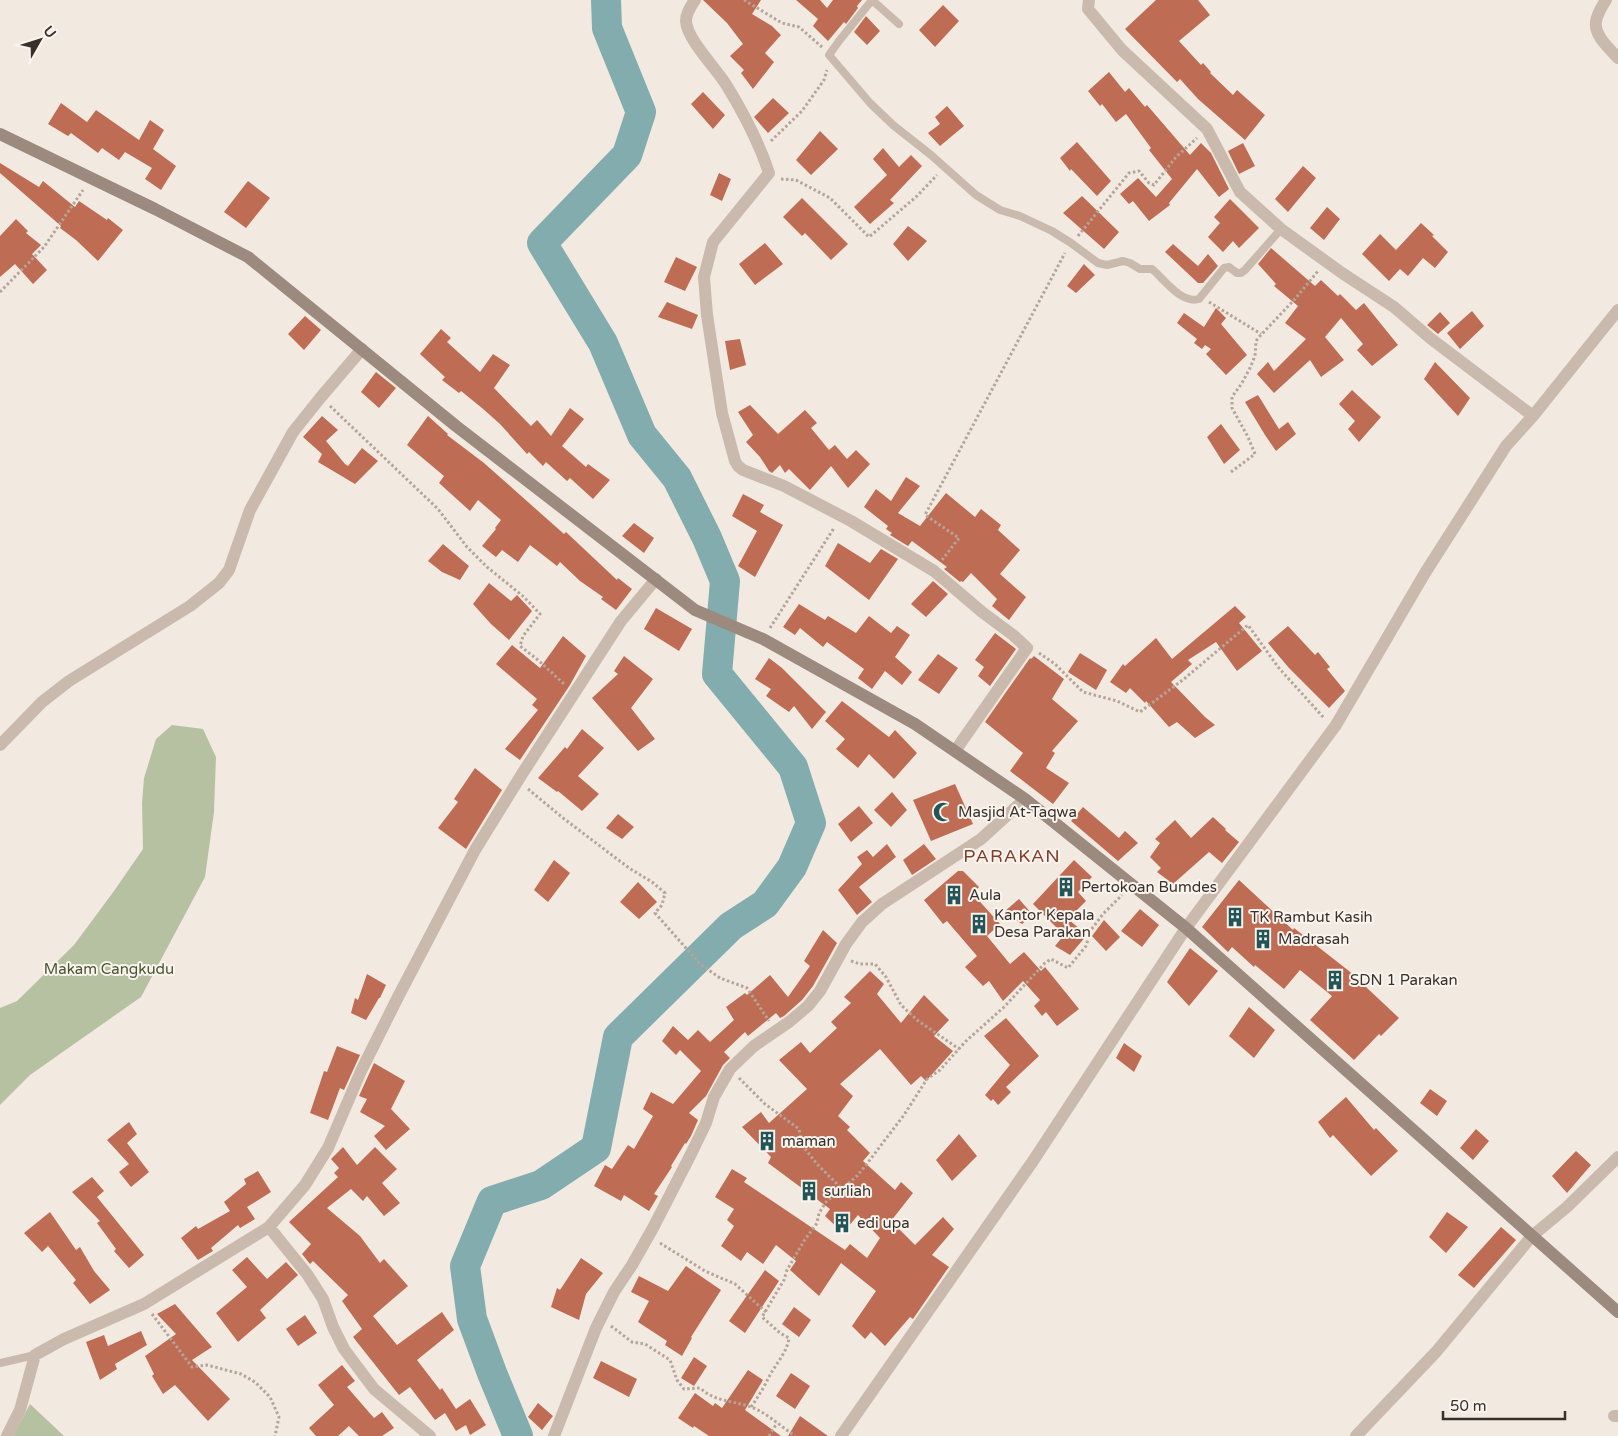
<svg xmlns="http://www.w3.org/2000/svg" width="1618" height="1436" viewBox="0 0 1618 1436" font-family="'Varela Round',sans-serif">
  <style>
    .green { fill: #b6c1a2 }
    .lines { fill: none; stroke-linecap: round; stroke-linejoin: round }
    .river { stroke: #82acad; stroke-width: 30 }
    .building { fill: #be6c53 }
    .path { stroke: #b6a498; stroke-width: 3; stroke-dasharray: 2.5 2.5; stroke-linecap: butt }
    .lane { stroke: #cabaad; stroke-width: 8 }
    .street { stroke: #cabaad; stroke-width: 12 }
    .secondary { stroke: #9d8a7f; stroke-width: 12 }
    .labels { text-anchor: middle; stroke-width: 4; stroke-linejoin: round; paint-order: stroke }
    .poi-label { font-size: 15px; fill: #39302b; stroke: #faf4ee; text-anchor: start }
    .park-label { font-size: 15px; fill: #485531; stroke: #faf4ee }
    .quarter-label { font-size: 18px; letter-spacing: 1px; fill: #833e2a; stroke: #faf4ee }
  </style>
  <rect width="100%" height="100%" fill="#f2eae1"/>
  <path class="green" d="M172 725 203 729 216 757 214 812 205 877 141 997 30 1075 0 1105V1008L17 1001 74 945 114 891 143 849 142 803 144 778 156 739Z
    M30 1404 64 1436H13Z"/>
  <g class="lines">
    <path class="river" d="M518 1436 492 1373 472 1319 465 1266 492 1201 541 1185 596 1148 618 1037 731 926 765 904 792 867 811 823 793 767 717 674 725 581 707 538 677 478 642 435 603 343 542 243 627 155 641 112 607 28 606 0"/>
  </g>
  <path class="building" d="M703 0H761L752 14 772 26 781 35 765 53 774 62 753 89 741 73 744 70 730 56 743 44 727 23Z
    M796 0H820L827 8 833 0H862L857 6 858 8 846 24 844 22 828 41 813 26 818 19Z
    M1156 0H1198L1210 15 1179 41 1201 65 1203 63 1211 72 1210 73 1233 95 1237 90 1265 115 1245 140 1198 99 1180 79 1177 82 1125 29Z
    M943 5 959 21 935 47 919 30Z
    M866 16 880 31 867 45 854 32Z
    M1109 72 1125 92 1129 88 1145 107 1147 105 1190 155 1201 143 1211 153 1229 189 1219 197 1197 169 1169 203 1170 205 1149 221 1133 201 1129 204 1120 194 1138 178 1156 197 1172 179 1149 150 1151 148 1126 114 1116 122 1102 104 1100 106 1088 91Z
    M703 92 725 115 713 129 691 104Z
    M773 98 789 113 768 133 754 117Z
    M61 103 87 122 96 110 139 140 150 120 164 130 153 149 176 166 161 190 145 179 152 168 125 152 119 160 102 148 98 153 71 133 68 136 48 124Z
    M947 106 964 126 940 146 928 133 940 124 935 117Z
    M820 131 838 149 811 175 796 160Z
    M1077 142 1111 181 1097 196 1071 169 1070 171 1060 158Z
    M1243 143 1255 166 1239 174 1228 151Z
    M883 148 899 167 911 155 922 166 890 200 894 203 870 224 854 207 887 175 873 159Z
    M0 163 39 187 43 181 75 207 79 201 107 220 108 218 123 230 98 261 76 240 60 228 61 226 0 173Z
    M1303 166 1316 178 1288 212 1275 199Z
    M719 173 731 179 722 201 710 195Z
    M248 181 270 198 246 228 224 212Z
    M1082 196 1119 232 1104 249 1063 213Z
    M802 198 848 244 831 260 805 233 802 236 783 217Z
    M1230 199 1259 228 1239 248 1233 241 1223 252 1208 237 1220 223 1214 217Z
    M1327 207 1340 219 1324 240 1310 228Z
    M16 219 28 231 26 233 41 245 32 254 47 270 33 284 15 264 0 277V236Z
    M1421 223 1434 235 1432 236 1448 252 1435 268 1423 258 1408 276 1400 269 1389 281 1362 254 1380 234 1396 250Z
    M908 226 927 241 908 261 893 244Z
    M765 243 783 264 755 285 739 264Z
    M1173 244 1198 266 1208 254 1218 266 1203 283H1198L1165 252Z
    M1271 248 1315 286 1321 280 1338 296 1340 294 1356 310 1364 303 1398 345 1372 366 1357 350 1363 344 1341 318 1325 337 1344 360 1321 377 1310 360 1274 393 1257 374 1268 362 1274 371 1306 339 1285 323 1298 306 1274 286 1276 284 1258 264Z
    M676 257 697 267 685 291 664 282Z
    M1084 264 1095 275 1076 293 1067 286Z
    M667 302 698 315 692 329 658 317Z
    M1216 308 1226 318 1221 324 1247 355 1226 375 1206 354 1211 349 1205 345 1202 349 1194 343 1197 339 1177 323 1184 313 1204 327Z
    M1472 311 1484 326 1460 349 1447 333Z
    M1440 312 1450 323 1438 334 1427 325Z
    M305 316 321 330 304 350 288 334Z
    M441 329 451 338 447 342 480 372 493 354 510 365 494 388 531 426 537 420 551 436 570 408 584 419 562 446 586 467 588 464 610 480 593 499 570 478 567 481 546 462 543 466 529 452 527 454 500 424 482 408 461 391 459 393 442 380 445 377 420 354Z
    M740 339 746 365 730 370 725 341Z
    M1435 362 1470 398 1458 416 1424 379Z
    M376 372 396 388 379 408 361 392Z
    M1352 390 1381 417 1359 442 1348 429 1355 421 1339 404Z
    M1258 395 1279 429 1288 422 1296 434 1276 451 1265 435 1245 402Z
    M750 405 778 434 805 410 817 423 811 428 829 450 835 445 847 459 856 450 870 464 848 488 831 466 810 490 789 469 785 473 780 465 772 473 769 471 760 457 746 442 753 435 738 412Z
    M322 416 338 430 326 441 345 464 348 466 362 448 378 461 355 484 318 462 322 454 303 437Z
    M428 416 448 434 447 435 484 463 564 534 566 532 617 580 618 578 632 589 616 610 601 599 603 597 580 581 560 562 557 566 530 545 518 562 502 550 496 557 482 546 496 529 495 528 501 520 478 500 470 511 439 483 444 476 407 445Z
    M1221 424 1240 450 1224 464 1207 437Z
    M906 477 920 486 898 513 920 526 946 493 975 517 981 509 1001 525 998 530 1020 550 1000 574 1026 597 1009 620 992 606 997 599 971 573 963 582 961 581 960 582 944 569 947 567 912 541 908 546 890 535 892 533 886 529 888 526 864 507 876 489 891 501Z
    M743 494 764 505 760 512 783 525 755 577 738 566 757 531 732 516Z
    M634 523 654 538 644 553 622 536Z
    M838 543 870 563 881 549 898 559 869 600 825 566Z
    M443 544 469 566 460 580 442 572 428 561Z
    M933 581 948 594 926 617 911 604Z
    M489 583 511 601 517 595 532 611 509 640 491 624 473 604Z
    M799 604 825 620 828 616 856 633 869 616 891 633 897 626 910 635 895 657 912 672 902 685 885 671 872 689 858 678 864 669 827 642 823 647 800 628 795 635 783 627Z
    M1235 606 1246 617 1239 623 1262 651 1237 671 1216 642 1188 660 1192 664 1171 682 1205 717 1215 725 1195 738 1177 722 1169 727 1146 701 1145 703 1130 688 1126 693 1110 682 1123 664 1125 666 1156 638 1172 659Z
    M656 608 692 629 679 651 644 629Z
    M1288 626 1315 655 1318 652 1330 667 1327 669 1345 691 1329 708 1289 668 1268 643Z
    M995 633 1016 649 990 686 978 676 984 667 975 660Z
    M563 636 586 656 570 685 520 760 505 749 538 710 532 705 537 699 496 664 512 645 540 668Z
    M1080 653 1107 670 1096 690 1068 672Z
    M938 654 958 668 939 694 918 680Z
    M624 656 653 679 631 708 655 739 638 751 592 698 618 674 614 671Z
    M1034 656 1064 679 1052 699 1078 721 1052 751 1055 753 1046 768 1069 783 1053 804 1010 771 1023 753 985 722 1030 658 1031 659Z
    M769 658 782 668 826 712 812 729 794 706 789 712 766 696 771 689 755 679Z
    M842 701 889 737 895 730 917 753 894 779 869 754 858 768 836 749 845 739 825 721Z
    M582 729 604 748 578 776 599 794 582 811 558 791 557 792 538 778 565 747 567 749Z
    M475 768 502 790 466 849 438 828 458 802 454 799Z
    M955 784 973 824 931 841 913 800Z
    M892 792 907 810 891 827 874 810Z
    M859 806 873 823 851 842 838 824Z
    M1083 807 1119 838 1125 831 1138 843 1118 861 1071 821Z
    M618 814 634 827 622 839 606 828Z
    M1213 817 1226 829 1225 830 1239 842 1222 863 1209 852 1173 884 1157 872 1161 868 1150 857 1160 843 1155 839 1175 820 1191 838Z
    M887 844 896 857 859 887 872 902 857 915 838 890 862 864 857 857 867 850 873 857Z
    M924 844 936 859 912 875 903 860Z
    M554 860 570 873 548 902 534 890Z
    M1074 860 1092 877 1078 892 1086 901 1068 919 1087 935 1070 955 1055 946 1064 935 1033 904Z
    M958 871H963L979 887 973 894 1000 924 987 936 1010 964 1024 952 1041 971 1045 967 1079 1009 1057 1026 1046 1012 1042 1016 1034 1006 1040 1000 1023 981 1003 1001 989 981 983 986 965 967 977 956 947 921 943 924 924 900Z
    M1239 880 1293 930 1294 928 1349 971 1399 1018 1381 1036 1379 1034 1354 1060 1310 1020 1332 996 1300 970 1284 989 1255 965 1254 967 1232 947 1228 952 1202 927Z
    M638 882 657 902 639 919 620 902Z
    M1019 899 1033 915 1022 924 1004 912Z
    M1140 909 1159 925 1142 947 1121 931Z
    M1104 920 1120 937 1106 951 1092 936Z
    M823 930 837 943 813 986 802 1000 784 1016 780 1018 776 1013 748 1036 745 1032 724 1052 730 1058 723 1065 706 1096 689 1113 698 1120 691 1136 686 1144 685 1143 671 1166 672 1167 654 1194 658 1196 649 1211 624 1195 621 1201 594 1186 605 1165 612 1169 628 1145 634 1149 653 1116 643 1109 651 1092 673 1104 701 1071 680 1050 676 1055 662 1041 673 1026 688 1040 698 1030 710 1042 734 1020 726 1007 745 993 747 995 770 975 788 997 810 966 804 961Z
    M1190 948 1218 971 1189 1006 1167 982Z
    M870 971 884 984 877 994 901 1023 924 995 949 1020 934 1036 953 1051 926 1081 921 1076 911 1085 880 1049 840 1084 853 1096 838 1116 850 1127 847 1130 870 1153 863 1161 895 1190 901 1182 913 1193 891 1221 915 1245 943 1217 954 1229 932 1255 949 1267 946 1271 913 1319 910 1317 885 1346 871 1332 865 1339 852 1326 876 1291 841 1263 819 1296 790 1270 796 1261 776 1245 763 1264 747 1252 741 1261 721 1246 734 1226 727 1220 734 1209 715 1197 732 1169 747 1178 744 1182 845 1250 850 1244 867 1258 880 1238 858 1215 843 1233 825 1216 830 1209 768 1163 771 1157 742 1127 761 1112 769 1123 807 1089 779 1060 801 1042 810 1053 837 1028 831 1022 851 1003 844 997Z
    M367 974 386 985 380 998H379L366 1020 351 1013 355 998 358 1000Z
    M1249 1007 1275 1030 1254 1058 1229 1036Z
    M1006 1018 1039 1056 1006 1087 1011 1092 998 1105 993 1099 991 1101 985 1095 1010 1065 984 1036Z
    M1124 1043 1142 1056 1134 1072 1116 1058Z
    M337 1046 360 1055 344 1090 340 1088 328 1120 310 1113 324 1071 327 1072Z
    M374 1063 405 1081 391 1109 410 1129 386 1150 374 1136 385 1126 360 1112 367 1099 359 1096Z
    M1430 1089 1447 1101 1437 1116 1420 1103Z
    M1346 1097 1374 1130 1376 1128 1398 1151 1371 1176 1333 1135 1330 1138 1318 1122Z
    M129 1122 137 1134 127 1143 149 1172 131 1187 119 1172 129 1164 107 1140Z
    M1476 1129 1489 1141 1473 1160 1460 1148Z
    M959 1134 977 1156 952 1181 936 1160Z
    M343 1147 357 1165 375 1147 397 1169 382 1183 400 1203 384 1216 367 1196 363 1201 351 1189 327 1208 360 1236 380 1263 384 1259 408 1286 373 1316 397 1345 442 1312 454 1330 417 1360 440 1390 442 1388 456 1409 470 1399 486 1425 470 1435 466 1425 456 1431 445 1413 435 1420 410 1387 399 1395 353 1337 362 1329 342 1301 348 1295 313 1261 310 1264 302 1254 311 1244 289 1222 338 1177 334 1173 339 1168 331 1159Z
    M1576 1151 1591 1165 1567 1193 1552 1176Z
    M258 1171 271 1192 247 1207 255 1219 240 1228 238 1225 211 1248 213 1251 198 1260 181 1238 196 1226 198 1229 230 1211 224 1202 246 1184 244 1179Z
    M92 1177 104 1191 97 1197 144 1255 129 1268 114 1251 116 1249 97 1223 100 1221 72 1192Z
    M50 1212 76 1250 80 1247 94 1271 110 1290 90 1304 73 1283 76 1280 48 1246 42 1252 24 1233Z
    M1447 1212 1468 1227 1446 1253 1429 1237Z
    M1501 1227 1516 1240 1474 1288 1458 1275Z
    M247 1257 267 1279 286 1262 298 1275 260 1310 266 1318 238 1342 216 1313 247 1287 232 1270Z
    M581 1258 603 1273 586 1294 579 1320 551 1307 557 1288 560 1290Z
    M686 1266 721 1290 691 1337 692 1338 682 1356 665 1345 667 1341 638 1322 649 1301 631 1292 639 1276 668 1291Z
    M765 1270 779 1281 745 1333 729 1321Z
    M175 1304 212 1347 192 1360 230 1399 208 1421 175 1385 163 1394 152 1376 154 1374 145 1356 176 1334 157 1314Z
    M794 1307 811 1320 799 1337 782 1324Z
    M305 1315 317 1333 298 1346 286 1329Z
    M141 1331 147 1345 115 1364 117 1369 100 1380 86 1342 104 1335 108 1346Z
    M694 1357 707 1366 694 1386 681 1378Z
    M601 1361 637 1379 629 1397 593 1378Z
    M342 1365 355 1381 347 1387 374 1418 382 1412 394 1428 382 1436H359L349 1426 338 1436H316L309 1428 334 1405 318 1385Z
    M748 1370 763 1380 745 1410 781 1436H709L694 1426 693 1428 678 1418 695 1393 713 1406 715 1403 722 1408Z
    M791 1373 810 1386 795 1409 776 1396Z
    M538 1403 553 1416 542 1430 528 1417Z
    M800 1416 828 1436H788Z"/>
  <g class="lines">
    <path class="path" d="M744 0 782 23 799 27 822 47
      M771 141 802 111 824 80 827 70
      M781 179 796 180 830 198 869 237 916 197 937 175
      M1078 236 1129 173 1139 171 1149 183 1154 185 1176 157 1197 138
      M0 292 44 247 83 190
      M1209 302 1261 334
      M330 406 438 509 467 547 487 567 524 597 540 614 523 636 520 646 538 660 564 684
      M1231 472 1255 454 1248 437 1232 408V397L1242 383 1250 368 1255 356 1256 341 1259 337 1295 299 1318 271
      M942 560 959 538 925 515 1065 253
      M770 628 834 528
      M1039 653 1055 664 1083 692 1117 701 1140 712 1184 679 1248 625 1278 667 1324 718
      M528 789 563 818 629 868 652 882 665 893 662 905 655 913 700 964 720 978 747 988 769 1021
      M851 961 860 964H875L886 977 901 1005 917 1020 959 1049
      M739 1078 765 1104 799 1129 802 1145 817 1164 841 1188
      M660 1243 705 1271 735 1284 766 1312
      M152 1314 192 1367 207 1365 241 1374 255 1382 270 1397 279 1417 275 1436
      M611 1326 632 1342 645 1344 670 1360 677 1380 684 1389 700 1388C716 1402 729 1400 748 1406 765 1411 780 1426 795 1436
      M751 1407C758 1397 764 1387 769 1377 776 1363 787 1353 789 1338L780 1333 762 1317 784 1280 787 1270 804 1241 817 1223 819 1213 826 1202 857 1176 866 1165 904 1115 927 1079 940 1070 965 1042 1004 1007 1045 963 1051 959 1068 968 1086 946 1091 930 1103 914 1122 895
      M769 1436 777 1423"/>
    <path class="lane" d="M872 0 839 41 829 55 870 103 893 125 931 155 976 195 1000 210 1020 216 1052 231 1071 243 1098 263 1107 265 1123 261 1130 263 1140 269H1152C1164 279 1181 304 1199 299L1224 268 1229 267 1237 273H1241L1245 270 1281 229
      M872 0 899 24
      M0 1363 35 1355"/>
    <path class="street" d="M695 0C691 6 686 13 686 21 687 40 717 69 727 86 744 114 759 142 769 173L713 242 704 277 707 315 722 413 735 461 738 466 743 470 784 486 851 521 934 571 982 612 1013 635 1027 648 955 751
      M1089 0 1088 9 1122 50 1207 129 1240 192 1281 229 1342 273 1394 307 1430 338 1533 416
      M1606 0C1602 6 1597 14 1596 22 1594 36 1610 49 1618 58
      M0 745 42 702 69 681 190 606 219 583 229 570 250 510 293 432 321 397 362 349
      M269 1227 307 1274 323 1299 333 1327 344 1349 374 1389 430 1436
      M1614 1416H1618
      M7 1436 20 1410 35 1355 64 1339 144 1304 269 1227 305 1185 328 1148 361 1071 399 995 475 850 522 774 621 621 656 579
      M554 1436 596 1328 614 1292 632 1265 653 1228 690 1156 706 1123 714 1097 730 1069 754 1046 789 1022 808 1006 820 991 846 944 862 922 882 904 981 839 1025 799
      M841 1436 1033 1161 1186 928 1336 725 1425 573 1506 446 1533 416 1618 310
      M1356 1436 1436 1352 1532 1236 1567 1207 1618 1157"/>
    <path class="secondary" d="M0 134 155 209 248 257 456 426 695 610 763 639 915 724 1025 799 1186 928 1618 1312"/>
  </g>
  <defs>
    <symbol id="mosque-bare" viewBox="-9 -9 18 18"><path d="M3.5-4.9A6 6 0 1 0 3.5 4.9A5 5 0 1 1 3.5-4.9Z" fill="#235558" stroke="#faf4ee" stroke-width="2.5" paint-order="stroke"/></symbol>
    <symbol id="building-bare" viewBox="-9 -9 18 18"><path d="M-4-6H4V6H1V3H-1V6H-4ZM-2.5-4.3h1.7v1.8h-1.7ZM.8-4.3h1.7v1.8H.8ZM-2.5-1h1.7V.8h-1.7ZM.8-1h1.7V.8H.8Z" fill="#235558" stroke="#faf4ee" stroke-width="2.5" paint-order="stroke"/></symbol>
  </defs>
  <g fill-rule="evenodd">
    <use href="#mosque-bare" x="929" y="798" width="28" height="28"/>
    <use href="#building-bare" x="1052" y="873" width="28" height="28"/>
    <use href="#building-bare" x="940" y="881" width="28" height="28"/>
    <use href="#building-bare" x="1221" y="903" width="28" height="28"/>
    <use href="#building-bare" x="965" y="910" width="28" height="28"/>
    <use href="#building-bare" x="1249" y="925" width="28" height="28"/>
    <use href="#building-bare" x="1321" y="966" width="28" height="28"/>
    <use href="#building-bare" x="753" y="1127" width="28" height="28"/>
    <use href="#building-bare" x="795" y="1177" width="28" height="28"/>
    <use href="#building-bare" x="828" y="1209" width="28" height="28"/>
  </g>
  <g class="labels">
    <g class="poi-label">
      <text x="958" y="817">Masjid At-Taqwa</text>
      <text x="1081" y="892">Pertokoan Bumdes</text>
      <text x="969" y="900">Aula</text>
      <text x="994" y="920">Kantor Kepala<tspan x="994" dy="17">Desa Parakan</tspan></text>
      <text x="1250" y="922">TK Rambut Kasih</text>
      <text x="1278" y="944">Madrasah</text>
      <text x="1350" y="985">SDN 1 Parakan</text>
      <text x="782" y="1146">maman</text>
      <text x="824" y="1196">surliah</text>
      <text x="857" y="1228">edi upa</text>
    </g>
    <g class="park-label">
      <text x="109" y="974">Makam Cangkudu</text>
    </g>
    <g class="quarter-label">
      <text x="1012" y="862">PARAKAN</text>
    </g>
  </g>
  <g transform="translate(40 40) rotate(51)" stroke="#faf4ee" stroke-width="4" paint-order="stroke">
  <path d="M0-4L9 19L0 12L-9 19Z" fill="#39302b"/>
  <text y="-8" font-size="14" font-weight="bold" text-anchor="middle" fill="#39302b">U</text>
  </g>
  <path d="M1443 1411v8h122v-8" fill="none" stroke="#39302b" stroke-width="2.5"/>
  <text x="1450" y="1411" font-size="15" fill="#39302b" stroke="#faf4ee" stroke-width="4" paint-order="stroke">50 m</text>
</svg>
